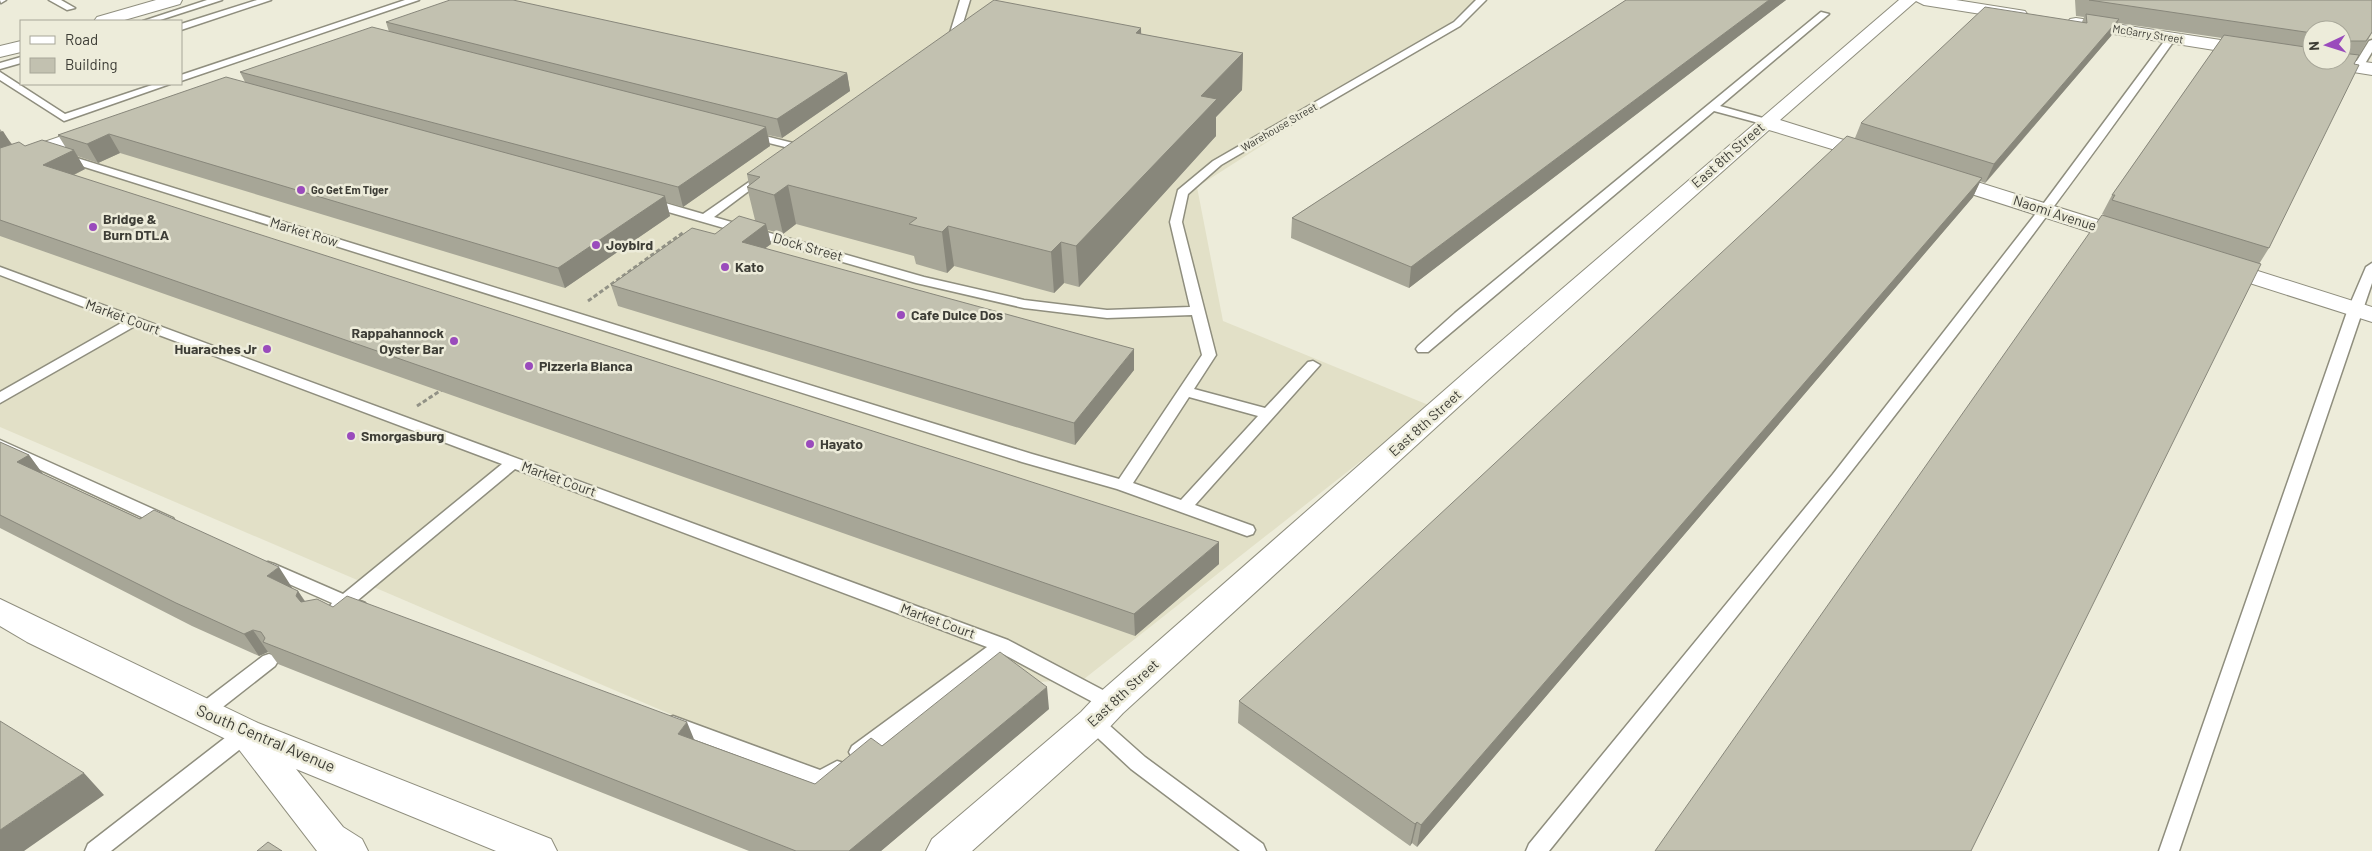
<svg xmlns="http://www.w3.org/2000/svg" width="2372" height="851" viewBox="0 0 2372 851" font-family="Barlow,sans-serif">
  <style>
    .built { fill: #e2e0c7 }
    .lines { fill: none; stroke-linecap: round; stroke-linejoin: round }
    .lane-casing { stroke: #8f8e7e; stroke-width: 3 }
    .street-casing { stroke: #8f8e7e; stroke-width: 2 }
    .secondary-casing { stroke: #8f8e7e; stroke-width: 2 }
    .path { stroke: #929286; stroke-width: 3; stroke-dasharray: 4.5 2.5; stroke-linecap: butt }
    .lane { fill: #fff; fill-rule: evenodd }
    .street { fill: #fff; fill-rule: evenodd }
    .secondary { fill: #fff; fill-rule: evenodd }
    .wall { fill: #a7a697; fill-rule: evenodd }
    .shaded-wall { fill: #88877b }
    .building { fill: #c2c1b0; stroke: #88877b }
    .poi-dot { fill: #9a4bbc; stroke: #edecda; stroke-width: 2 }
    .labels { text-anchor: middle; stroke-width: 5; stroke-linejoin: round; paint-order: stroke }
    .far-street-label { font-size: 11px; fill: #3d3d36; stroke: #edecda }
    .far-poi-label { font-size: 11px; font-weight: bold; fill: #3d3d36; stroke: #edecda; text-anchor: start }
    .street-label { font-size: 14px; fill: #3d3d36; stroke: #edecda }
    .poi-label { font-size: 14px; font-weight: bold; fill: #3d3d36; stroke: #edecda; text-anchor: start }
    .near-street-label { font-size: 16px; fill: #3d3d36; stroke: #edecda }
  </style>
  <rect width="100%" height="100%" fill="#edecda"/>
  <path class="built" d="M496 0H1475L1450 23 1351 80 1314 112 1197 187 1223 321 1431 406 1084 679 976 686 822 779 0 427V177Z"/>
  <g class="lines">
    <defs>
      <path id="lane" d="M0 0H6L1 3Z
        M49 0H61L75 8 67 10Z
        M207 0H222L157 21H143Z
        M257 0H271L181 30V24Z
        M405 0H419L181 81V75Z
        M960 0H970L960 33 951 46H945L943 44 950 33Z
        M1476 0H1486L1460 26 1221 165 1188 194 1182 222 1216 355 1194 389 1265 408 1308 362 1313 361 1320 365 1195 505 1253 526 1255 530 1253 534 1247 536 1117 489 1022 462 56 158 54 156 56 154H64L1032 454 1119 479 1202 355 1192 315 1107 318 1024 308 916 283 644 205 642 202 648 198 703 214 762 173 766 174V178L714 217 924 277 1024 300 1107 310 1190 307 1170 222 1178 190 1213 161 1454 22ZM1189 397 1258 416 1181 500 1133 483Z
        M1821 12 1829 14 1720 106 1770 120V124L1766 125 1714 111 1428 352H1418L1416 349 1418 346 1455 313Z
        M2168 36 2176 38C1978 318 1763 584 1549 851H1526L1529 844 1833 474 2041 207Z
        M2372 40V52L2363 67 2354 69 2353 67 2369 41Z
        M21 57V63L0 69V63Z
        M0 72 65 114 155 84H170L64 121 0 80Z
        M749 132 805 146 807 148 801 151 745 137V133Z
        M2372 263V283L2179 851H2159L2348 309 2366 267Z
        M0 267 1008 640 1118 698 1120 703 1118 708 1111 711 1104 708 1003 654 866 758 859 760 852 758 849 752 852 746 987 647 515 469 358 600 365 603 368 608 365 613 359 615 346 610 339 613 333 611 330 606 332 603 262 572 260 568 262 564 268 562 274 564 343 594 502 464 135 326 0 403V392L123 322 0 275Z
        M0 440 173 518 175 522 173 526H161L0 451Z
        M269 654 275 656 278 661 275 666 210 717 203 720 196 717 194 712 196 707 263 656Z
        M1093 714 1100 717 1145 757 1263 844 1266 851H1240L1131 769 1086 727 1083 722 1086 717Z
        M673 716 820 770 837 761 844 763 847 769 844 775 822 787 666 729 663 724 666 719Z
        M246 725 253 727 256 733 253 739 111 851H85L88 844 239 727Z"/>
      <path id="street" d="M156 0H182L180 4 121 21H94L97 17Z
        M1899 0H1956L2019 10 2025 11 2028 15 2025 19 2019 20 1924 5 1916 1 1780 120 1879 151 1882 155 1879 159 1872 161 1865 159 1769 130 1489 379 1123 713 1105 732 972 851H926L932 839 1081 712 1099 693 1471 367Z
        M2076 18 2312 54V60L2342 59 2372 63V75L2070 27 2067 23 2070 19Z
        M21 41V52L0 57V46Z
        M1942 171 2137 232 2140 237 2137 242 2129 244 2121 242 1934 182 1931 177 1934 172Z
        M2220 259 2372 307V322L2212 271 2208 266 2212 261Z"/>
      <path id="secondary" d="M97 124 104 126 107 130 104 134 0 170V157Z
        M0 599 258 723 551 839 557 851H496L296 769 343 827 362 839 368 851H317L234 743 27 642 0 626Z"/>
    </defs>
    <use href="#lane" class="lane-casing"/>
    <use href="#street" class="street-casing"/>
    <use href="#secondary" class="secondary-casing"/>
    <path class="path" d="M588 301 684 232
      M417 406 443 389"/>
    <use href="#lane" class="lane"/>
    <use href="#street" class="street"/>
    <use href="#secondary" class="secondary"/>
  </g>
  <path class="wall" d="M1626 0H1786L1409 288 1291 238 1292 218Z
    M2075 0H2372V33L2354 64 2269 248 2259 264 2104 216V215L2102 214 2112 195 2222 38 2118 23 2111 36 1988 180 1985 183 1980 181 1973 197 1417 847 1412 843 1410 846 1238 723 1239 701 1855 138 1861 123 2082 22 2084 17 2076 16ZM2312 30H2342V60H2312Z
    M386 22 847 73 850 91 782 138 768 135 770 146 683 207 666 202 670 216 565 288 120 153 98 163 77 156 85 169 74 175 1219 564 1135 636 0 236V129L12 144 25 146 66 148 58 135 245 82 240 72 389 32Z
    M1141 28V34L1243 53 1242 90 1216 117V136L1079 287 1064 283 1054 293 954 266 947 273 916 264 914 256 796 224 783 234 768 230 771 244 765 248 1134 370 1075 445 618 306 611 285 715 234 755 220 747 187 749 185 747 174Z
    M0 442 29 455 43 474 298 591 305 601 333 607 815 784 882 746 1049 709 881 851H749L278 664 270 653 268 652 259 656 192 626 0 528Z"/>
  <path class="shaded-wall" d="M1769 0H1786L1409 288 1411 267Z
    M2119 19 2111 36 1985 183 1994 164Z
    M1141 28 1142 64 1136 33Z
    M1243 53 1242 90 1216 117V136L1079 287 1076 246 1201 96Z
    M847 73 850 91 782 138 777 119Z
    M766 127 770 146 683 207 678 187Z
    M3 131 15 150 0 155V132Z
    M109 134 120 153 98 163 87 144Z
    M74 150 85 169 55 184 43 165Z
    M1982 178 1973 197 1417 847 1421 825Z
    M788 185 796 224 783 234 774 195Z
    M665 196 670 216 565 288 558 268Z
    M766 224 771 244 747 262 742 242Z
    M948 226 954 266 947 273 942 232Z
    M1061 242 1064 283 1054 293 1051 252Z
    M1134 349V370L1075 445 1074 423Z
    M29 455 45 477 17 462Z
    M1219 542V564L1135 636 1134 614Z
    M279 567 293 589 267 576Z
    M298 591 312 613 310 618 296 596Z
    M253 630 268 652 259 656 244 634Z
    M1047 687 1049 709 881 851H849Z
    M687 722 696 744 678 734Z
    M84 773 104 795 24 851H0V830Z
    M1417 822 1412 843 1410 846 1415 824Z"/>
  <path class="building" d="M450 0H513L847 73 777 119 386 22Z
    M994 0 1141 28 1136 33 1243 53 1201 96 1217 99 1076 246 1061 242 1051 252 948 226 942 232 909 224 917 218 788 185 774 195 747 187 760 177 747 174Z
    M1626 0H1769L1411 267 1292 218Z
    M2089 0H2372V32L2366 41H2342V30H2312V33Z
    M1985 7 2087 23 2086 14 2119 19 1994 164 1861 123Z
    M372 27 766 127 678 187 240 72Z
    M2224 35 2312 48V60H2342V53L2359 55 2354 64 2359 65 2269 248 2112 200 2115 195H2112Z
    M226 77 665 196 558 268 109 134 87 144 58 135Z
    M1847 136 1982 178 1421 825 1417 822 1415 824 1239 701Z
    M42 140 74 150 43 165 1219 542 1134 614 0 220V148L19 142 25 146Z
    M2102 215 2261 264 1971 851H1655Z
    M739 216 766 224 742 242 1134 349 1074 423 611 285 692 228 715 234Z
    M0 442 29 455 17 462 140 519 154 510 279 567 267 576 298 591 296 596 301 602 317 599 333 607 347 596 687 722 678 734 815 784 871 738 882 746 1000 652 1047 687 849 851H796L263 642 265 638 261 632 253 630 244 634 176 603 0 515Z
    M0 721 84 773 0 830Z
    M268 842 282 851H257Z"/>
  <g class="poi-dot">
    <circle cx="301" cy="190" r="5"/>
    <circle cx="93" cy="227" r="5"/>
    <circle cx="596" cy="245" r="5"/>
    <circle cx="725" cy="267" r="5"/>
    <circle cx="901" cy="315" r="5"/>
    <circle cx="454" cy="341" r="5"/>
    <circle cx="267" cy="349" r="5"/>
    <circle cx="529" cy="366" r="5"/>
    <circle cx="351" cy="436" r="5"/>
    <circle cx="810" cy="444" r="5"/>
  </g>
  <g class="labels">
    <g class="far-street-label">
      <text transform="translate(2148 34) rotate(9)" y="4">McGarry Street</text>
      <text transform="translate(1279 127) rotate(-30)" y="4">Warehouse Street</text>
    </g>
    <g class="far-poi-label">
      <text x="311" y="194">Go Get Em Tiger</text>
    </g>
    <g class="street-label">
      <text transform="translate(1728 155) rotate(-41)" y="5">East 8th Street</text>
      <text transform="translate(2055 213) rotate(18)" y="5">Naomi Avenue</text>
      <text transform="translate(304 232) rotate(17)" y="5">Market Row</text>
      <text transform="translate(808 247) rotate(16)" y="5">Dock Street</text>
      <text transform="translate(123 317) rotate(20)" y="5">Market Court</text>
      <text transform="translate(1425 423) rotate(-42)" y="5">East 8th Street</text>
      <text transform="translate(559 479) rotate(20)" y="5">Market Court</text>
      <text transform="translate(938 621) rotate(20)" y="5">Market Court</text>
      <text transform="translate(1123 693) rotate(-43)" y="5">East 8th Street</text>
    </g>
    <g class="poi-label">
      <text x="103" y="224">Bridge &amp;<tspan x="103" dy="16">Burn DTLA</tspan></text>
      <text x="606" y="250">Joybird</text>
      <text x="735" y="272">Kato</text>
      <text x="911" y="320">Cafe Dulce Dos</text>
      <text x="444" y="338" text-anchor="end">Rappahannock<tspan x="444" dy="16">Oyster Bar</tspan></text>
      <text x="257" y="354" text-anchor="end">Huaraches Jr</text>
      <text x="539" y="371">Pizzeria Bianca</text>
      <text x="361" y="441">Smorgasburg</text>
      <text x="820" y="449">Hayato</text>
    </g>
    <g class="near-street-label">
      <text transform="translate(266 738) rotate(23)" y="6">South Central Avenue</text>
    </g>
  </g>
  <rect x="20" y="20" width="162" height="65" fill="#edecda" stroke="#a7a698"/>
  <rect x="30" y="36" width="25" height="8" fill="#ffffff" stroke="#a7a698"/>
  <text x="65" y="45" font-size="15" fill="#3d3d36">Road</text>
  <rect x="30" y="58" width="25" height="15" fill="#c2c1b0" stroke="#a7a698"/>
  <text x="65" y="70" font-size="15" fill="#3d3d36">Building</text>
  <g transform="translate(2327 45) rotate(266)"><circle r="24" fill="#edecda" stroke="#a7a698"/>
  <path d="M0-4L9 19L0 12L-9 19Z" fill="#9a4bbc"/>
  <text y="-8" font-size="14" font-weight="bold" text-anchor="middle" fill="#3d3d36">N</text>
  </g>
</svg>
